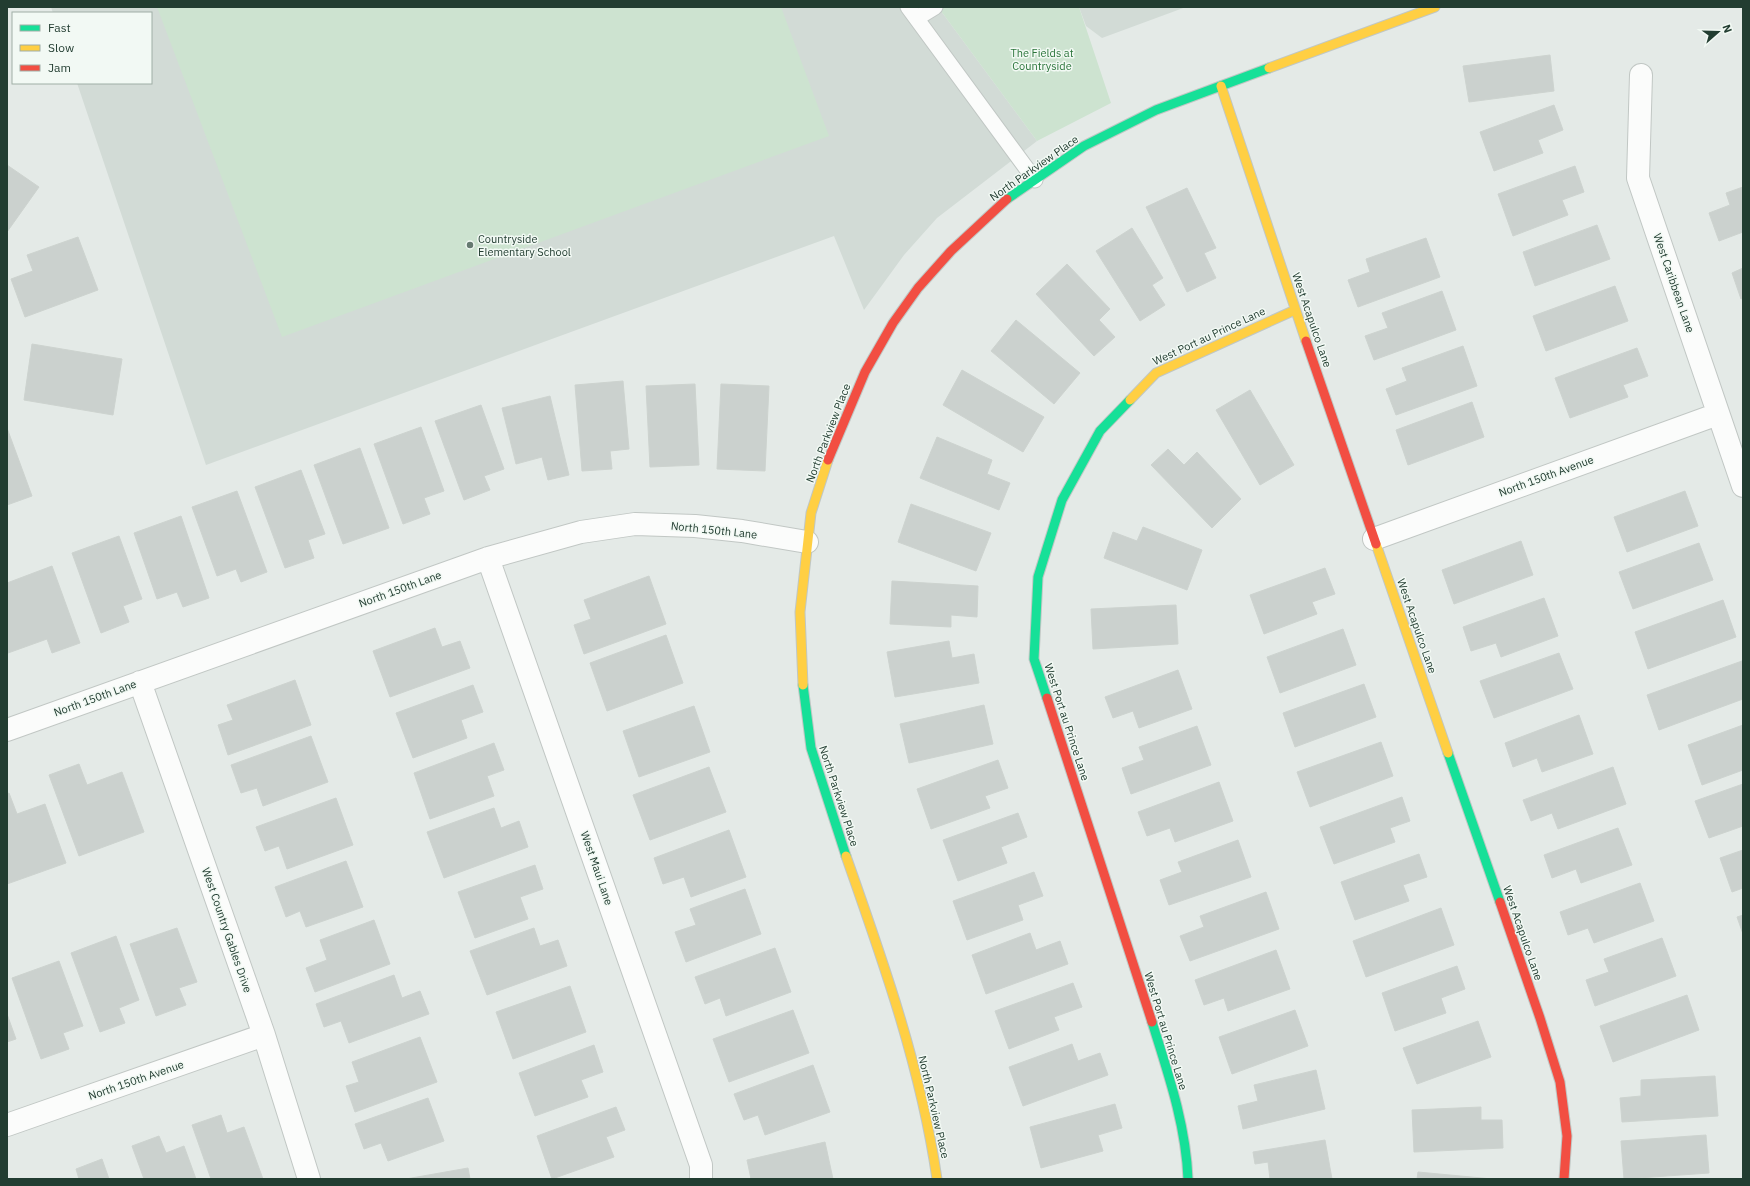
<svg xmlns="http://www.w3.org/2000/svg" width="1750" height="1186" viewBox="0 0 1750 1186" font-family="'IBM Plex Sans',sans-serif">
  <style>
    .built { fill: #d2dbd6 }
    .green { fill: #cde3d0 }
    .building { fill: #cbd1ce; stroke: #cdd3cf }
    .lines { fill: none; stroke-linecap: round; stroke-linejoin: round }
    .lane-casing { stroke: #c1c7c4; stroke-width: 17 }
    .street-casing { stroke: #c1c7c4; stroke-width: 24 }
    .fast-casing { stroke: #c0c7c4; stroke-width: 11 }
    .slow-casing { stroke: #c0c7c4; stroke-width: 11 }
    .jam-casing { stroke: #c0c7c4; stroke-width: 11 }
    .lane { stroke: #fbfcfb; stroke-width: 15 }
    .street { stroke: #fbfcfb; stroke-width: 22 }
    .fast { stroke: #16e098; stroke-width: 9 }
    .slow { stroke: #ffcf43; stroke-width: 9 }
    .jam { stroke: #f24e42; stroke-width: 9 }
    .poi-dot { fill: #667a71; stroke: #f2f9f4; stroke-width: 1.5 }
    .labels { text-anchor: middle; stroke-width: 3; stroke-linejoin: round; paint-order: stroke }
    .park-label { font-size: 11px; fill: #2b753b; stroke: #f2f9f4 }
    .street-label { font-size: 11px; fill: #223d31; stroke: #f2f9f4 }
    .poi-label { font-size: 11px; fill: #223d31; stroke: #f2f9f4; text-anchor: start }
  </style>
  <rect width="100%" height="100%" fill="#e4eae7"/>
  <path class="built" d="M51 7H938L1037 141 937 218 904 255 864 310 834 236 206 465 77 83H151V13H53Z
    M1079 7H1186L1102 38 1086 26Z"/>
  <path class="green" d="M157 7H781L829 136 282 337Z
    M938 7H1079L1111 103 1037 141Z"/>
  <path class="building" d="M1550 55 1554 91 1469 102 1463 66Z
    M1554 105 1563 130 1538 140 1543 153 1494 171 1480 132Z
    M7 165 39 187 7 232Z
    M1575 166 1584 192 1562 200 1568 215 1513 236 1498 194Z
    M1743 187V232L1719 241 1709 213 1730 205 1726 193Z
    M1187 188 1216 248 1204 253 1216 278 1187 292 1146 207Z
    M1597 225 1610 259 1535 286 1523 252Z
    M1132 228 1163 278 1152 285 1165 305 1140 321 1096 251Z
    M78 237 98 290 25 317 11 279 33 271 27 255Z
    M1426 238 1440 277 1358 307 1348 280 1370 272 1366 259Z
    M1067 264 1110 309 1099 320 1115 337 1094 356 1036 294Z
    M1743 268V298L1741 299 1732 273Z
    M1615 286 1628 321 1546 351 1533 316Z
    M1442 291 1456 330 1374 360 1365 336 1388 328 1382 313Z
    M1016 320 1080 373 1054 404 991 351Z
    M32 344 122 359 113 415 24 400Z
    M1463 346 1477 386 1396 415 1386 389 1407 381 1402 368Z
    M1637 348 1648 376 1623 385 1628 397 1570 418 1555 378Z
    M962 370 1044 417 1023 452 943 405Z
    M623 381 629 449 610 451 612 469 582 471 575 385Z
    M695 384 699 465 650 467 646 386Z
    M721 384 769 386 765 471 717 469Z
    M1250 390 1294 465 1260 485 1216 410Z
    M550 396 569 475 548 480 542 457 516 464 502 408Z
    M1472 402 1484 437 1408 465 1396 430Z
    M481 405 504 469 484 476 490 490 464 500 435 421Z
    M421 427 444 491 424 498 430 514 403 524 374 444Z
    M7 428 32 496 7 505Z
    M937 437 992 460 987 474 1010 483 999 510 920 478Z
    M360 448 389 528 343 544 314 465Z
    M1168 449 1184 465 1197 452 1241 499 1212 528 1151 465Z
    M301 470 325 534 308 540 314 558 285 568 255 487Z
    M237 491 267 572 241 582 236 569 217 576 192 507Z
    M1685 491 1698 526 1627 552 1614 517Z
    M911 504 991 533 976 571 898 542Z
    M181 516 209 598 183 607 177 592 157 599 134 533Z
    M1143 527 1202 550 1187 590 1104 558 1113 532 1137 541Z
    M119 536 142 599 123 606 129 622 101 633 72 553Z
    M1521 541 1533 575 1454 604 1442 570Z
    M1699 543 1713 580 1633 609 1619 572Z
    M52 566 80 643 52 653 47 639 8 653 7 649V583Z
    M1325 568 1335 594 1312 602 1317 614 1264 634 1250 595Z
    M649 576 666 624 584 654 574 625 591 619 584 600Z
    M892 581 978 586 977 617 951 615V627L890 624Z
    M1544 598 1558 636 1501 657 1496 643 1471 651 1463 627Z
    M1723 600 1736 637 1648 669 1635 632Z
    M1176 605 1178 644 1093 649 1091 609Z
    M435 628 442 647 460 641 470 668 390 697 373 651Z
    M1343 629 1356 665 1280 693 1267 657Z
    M666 635 683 683 607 711 590 663Z
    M949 641 952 658 974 654 979 683 895 697 887 652Z
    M1559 653 1573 689 1494 718 1480 681Z
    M1742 661 1743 699 1659 730 1647 695Z
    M1178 670 1192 709 1139 728 1133 711 1113 718 1105 697Z
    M295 680 311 725 228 755 218 725 233 720 227 705Z
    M1364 684 1376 717 1295 747 1283 713Z
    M473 685 483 712 461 720 467 738 413 758 396 713Z
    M984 705 993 744 909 763 900 724Z
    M694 706 710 752 639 777 623 731Z
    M1579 715 1593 754 1542 772 1537 758 1513 767 1505 743Z
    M1743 725V770L1702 785 1688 745Z
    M1197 726 1211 765 1131 794 1122 768 1144 760 1139 747Z
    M311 736 328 782 263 806 257 788 241 793 231 765Z
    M1381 742 1393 776 1310 807 1297 772Z
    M494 743 504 770 487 776 494 796 430 819 414 773Z
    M998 760 1008 788 985 796 990 808 931 829 917 789Z
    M79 764 87 785 122 772 144 832 79 856 49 775Z
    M709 767 726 812 650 840 633 795Z
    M1613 767 1626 804 1558 829 1552 813 1531 821 1523 800Z
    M1219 782 1233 821 1175 842 1170 828 1147 836 1138 812Z
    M1743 784V826L1709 838 1695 801Z
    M9 793 17 814 45 804 66 863 7 884V794Z
    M1402 797 1410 821 1390 828 1395 842 1334 864 1320 827Z
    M336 798 353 845 287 869 279 846 265 851 256 827Z
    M494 808 501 828 519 821 528 847 444 878 427 832Z
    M1018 813 1027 837 1001 847 1007 863 958 881 943 840Z
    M1618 828 1632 865 1581 883 1576 869 1552 878 1544 855Z
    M729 830 746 877 691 897 684 877 663 884 654 858Z
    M1238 840 1251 877 1169 905 1160 880 1182 872 1178 862Z
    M1743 850V888L1732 892 1720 858Z
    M1419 854 1427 877 1403 885 1409 901 1355 920 1341 882Z
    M346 861 363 907 306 927 300 911 286 917 275 887Z
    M535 865 543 889 520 897 528 919 475 938 458 892Z
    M1034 872 1043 896 1018 905 1023 920 967 940 953 901Z
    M1640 883 1654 921 1594 943 1588 928 1568 935 1560 912Z
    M745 889 761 934 686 962 675 932 696 925 690 909Z
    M1266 892 1279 929 1190 961 1180 936 1204 927 1200 916Z
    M1441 908 1454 945 1366 977 1353 941Z
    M1743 915V934L1737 917Z
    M374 920 390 964 315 992 306 968 327 960 320 940Z
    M177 928 197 982 179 988 186 1005 156 1016 130 944Z
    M534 928 540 946 558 940 567 966 487 995 470 951Z
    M1030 933 1036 950 1060 941 1068 964 986 994 972 955Z
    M116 936 139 1000 119 1008 125 1023 100 1032 71 953Z
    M1662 938 1676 976 1595 1006 1586 980 1609 972 1604 959Z
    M775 948 791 992 726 1016 720 998 705 1004 695 977Z
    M1276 950 1290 989 1228 1011 1224 998 1204 1005 1195 980Z
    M59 961 83 1026 63 1033 69 1049 41 1059 12 978Z
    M1457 966 1465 989 1441 998 1446 1013 1395 1031 1382 993Z
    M394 975 402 998 420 991 429 1014 349 1043 341 1021 324 1027 316 1004Z
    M1073 983 1082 1007 1054 1017 1059 1030 1009 1049 995 1011Z
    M570 986 586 1032 513 1059 496 1012Z
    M1687 995 1699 1030 1613 1062 1600 1026Z
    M793 1010 809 1053 729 1082 713 1039Z
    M1295 1010 1308 1046 1232 1074 1219 1037Z
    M7 1014 16 1039 7 1042Z
    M1478 1021 1491 1057 1417 1084 1403 1048Z
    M420 1037 437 1082 355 1112 346 1086 359 1082 352 1062Z
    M1072 1044 1078 1061 1100 1053 1108 1075 1023 1106 1009 1067Z
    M594 1045 603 1072 581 1080 588 1097 535 1116 519 1073Z
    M813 1065 830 1112 765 1135 758 1115 744 1120 734 1094Z
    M1316 1070 1325 1109 1243 1129 1238 1106 1258 1101 1254 1085Z
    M1715 1076 1718 1116 1622 1122 1620 1098 1641 1096V1080Z
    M428 1098 444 1141 388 1161 381 1143 364 1149 355 1124Z
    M1115 1104 1122 1128 1098 1135 1103 1151 1041 1168 1030 1127Z
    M616 1107 625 1130 606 1137 614 1157 552 1179 537 1136Z
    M1481 1107V1120H1502L1503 1148 1414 1152 1412 1110Z
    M221 1115 227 1133 244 1127 263 1179H211L192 1125Z
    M1706 1135 1709 1173 1624 1179 1621 1141Z
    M159 1136 166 1153 184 1146 196 1179H144L132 1146Z
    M1325 1140 1332 1179H1270L1268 1162 1255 1164 1253 1152Z
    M825 1142 833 1179H751L747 1160Z
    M102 1159 109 1179H79L76 1169Z
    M468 1168 470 1179H406Z
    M1418 1172 1492 1179H1417Z"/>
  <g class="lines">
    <defs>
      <path id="lane" d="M908 7 1035 180
        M917 18 935 7"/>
      <path id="street" d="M1641 75 1638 178 1743 486
        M1374 539 1718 414
        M488 558 701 1165V1179
        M140 682 264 1035 309 1179
        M7 730 488 558 581 532 635 524 695 526 742 531 807 542
        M7 1125 264 1035"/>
      <path id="fast" d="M1007 199 1084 146 1156 110 1269 68
        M803 685 811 748 846 856
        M1047 698 1034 659 1038 577 1062 500 1100 431 1130 400
        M1448 753 1500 902
        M1152 1022C1168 1073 1186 1125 1188 1179"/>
      <path id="slow" d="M1269 68 1435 7
        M1221 86 1306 341
        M1130 400 1156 373 1295 310
        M1376 544 1448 753
        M803 685 800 612 811 513 828 460
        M846 856C883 961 921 1068 937 1179"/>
      <path id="jam" d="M1306 341 1376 544
        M828 460 865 372 893 323 918 288 951 251 1007 199
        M1047 698 1152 1022
        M1500 902 1540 1018 1560 1082 1567 1136 1564 1179"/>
    </defs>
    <use href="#lane" class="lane-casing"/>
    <use href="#street" class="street-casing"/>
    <use href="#fast" class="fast-casing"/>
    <use href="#slow" class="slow-casing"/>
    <use href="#jam" class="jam-casing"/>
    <use href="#lane" class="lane"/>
    <use href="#street" class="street"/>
    <use href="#fast" class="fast"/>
    <use href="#slow" class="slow"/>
    <use href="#jam" class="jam"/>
  </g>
  <circle class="poi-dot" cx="470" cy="245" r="4"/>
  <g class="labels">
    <g class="park-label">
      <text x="1042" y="57">The Fields at<tspan x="1042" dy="13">Countryside</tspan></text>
    </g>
    <g class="street-label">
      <text transform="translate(1034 168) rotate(-35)" y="4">North Parkview Place</text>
      <text transform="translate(1674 283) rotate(71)" y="4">West Caribbean Lane</text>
      <text transform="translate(1312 320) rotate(71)" y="4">West Acapulco Lane</text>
      <text transform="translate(1209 336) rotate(-25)" y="4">West Port au Prince Lane</text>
      <text transform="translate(828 433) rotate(-69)" y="4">North Parkview Place</text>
      <text transform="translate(1546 476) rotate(-20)" y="4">North 150th Avenue</text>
      <text transform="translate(714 530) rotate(6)" y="4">North 150th Lane</text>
      <text transform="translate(400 589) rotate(-20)" y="4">North 150th Lane</text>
      <text transform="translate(1417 626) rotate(71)" y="4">West Acapulco Lane</text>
      <text transform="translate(95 698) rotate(-20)" y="4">North 150th Lane</text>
      <text transform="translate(1067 722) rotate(72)" y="4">West Port au Prince Lane</text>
      <text transform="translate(839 796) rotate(72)" y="4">North Parkview Place</text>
      <text transform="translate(597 868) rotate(71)" y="4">West Maui Lane</text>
      <text transform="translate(227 930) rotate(71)" y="4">West Country Gables Drive</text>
      <text transform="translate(1523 933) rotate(71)" y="4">West Acapulco Lane</text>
      <text transform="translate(1166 1031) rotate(73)" y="4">West Port au Prince Lane</text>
      <text transform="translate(136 1080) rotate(-19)" y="4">North 150th Avenue</text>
      <text transform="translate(934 1107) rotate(77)" y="4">North Parkview Place</text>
    </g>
    <g class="poi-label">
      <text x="478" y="243">Countryside<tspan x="478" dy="13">Elementary School</tspan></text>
    </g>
  </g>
  <rect width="1750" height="1186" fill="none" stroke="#223d31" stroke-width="16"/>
  <rect x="12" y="12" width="140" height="72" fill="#f2f9f4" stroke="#9faea6"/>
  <rect x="20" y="25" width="20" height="6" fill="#16e098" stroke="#9faea6"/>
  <text x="48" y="32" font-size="12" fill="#223d31">Fast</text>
  <rect x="20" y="45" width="20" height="6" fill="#ffcf43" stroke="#9faea6"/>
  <text x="48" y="52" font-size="12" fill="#223d31">Slow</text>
  <rect x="20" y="65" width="20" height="6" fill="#f24e42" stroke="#9faea6"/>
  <text x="48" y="72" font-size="12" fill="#223d31">Jam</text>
  <g transform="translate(1718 32) rotate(70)" stroke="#f2f9f4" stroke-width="3" paint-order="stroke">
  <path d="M0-3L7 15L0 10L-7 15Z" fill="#223d31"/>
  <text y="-6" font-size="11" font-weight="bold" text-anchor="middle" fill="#223d31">N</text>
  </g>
</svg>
